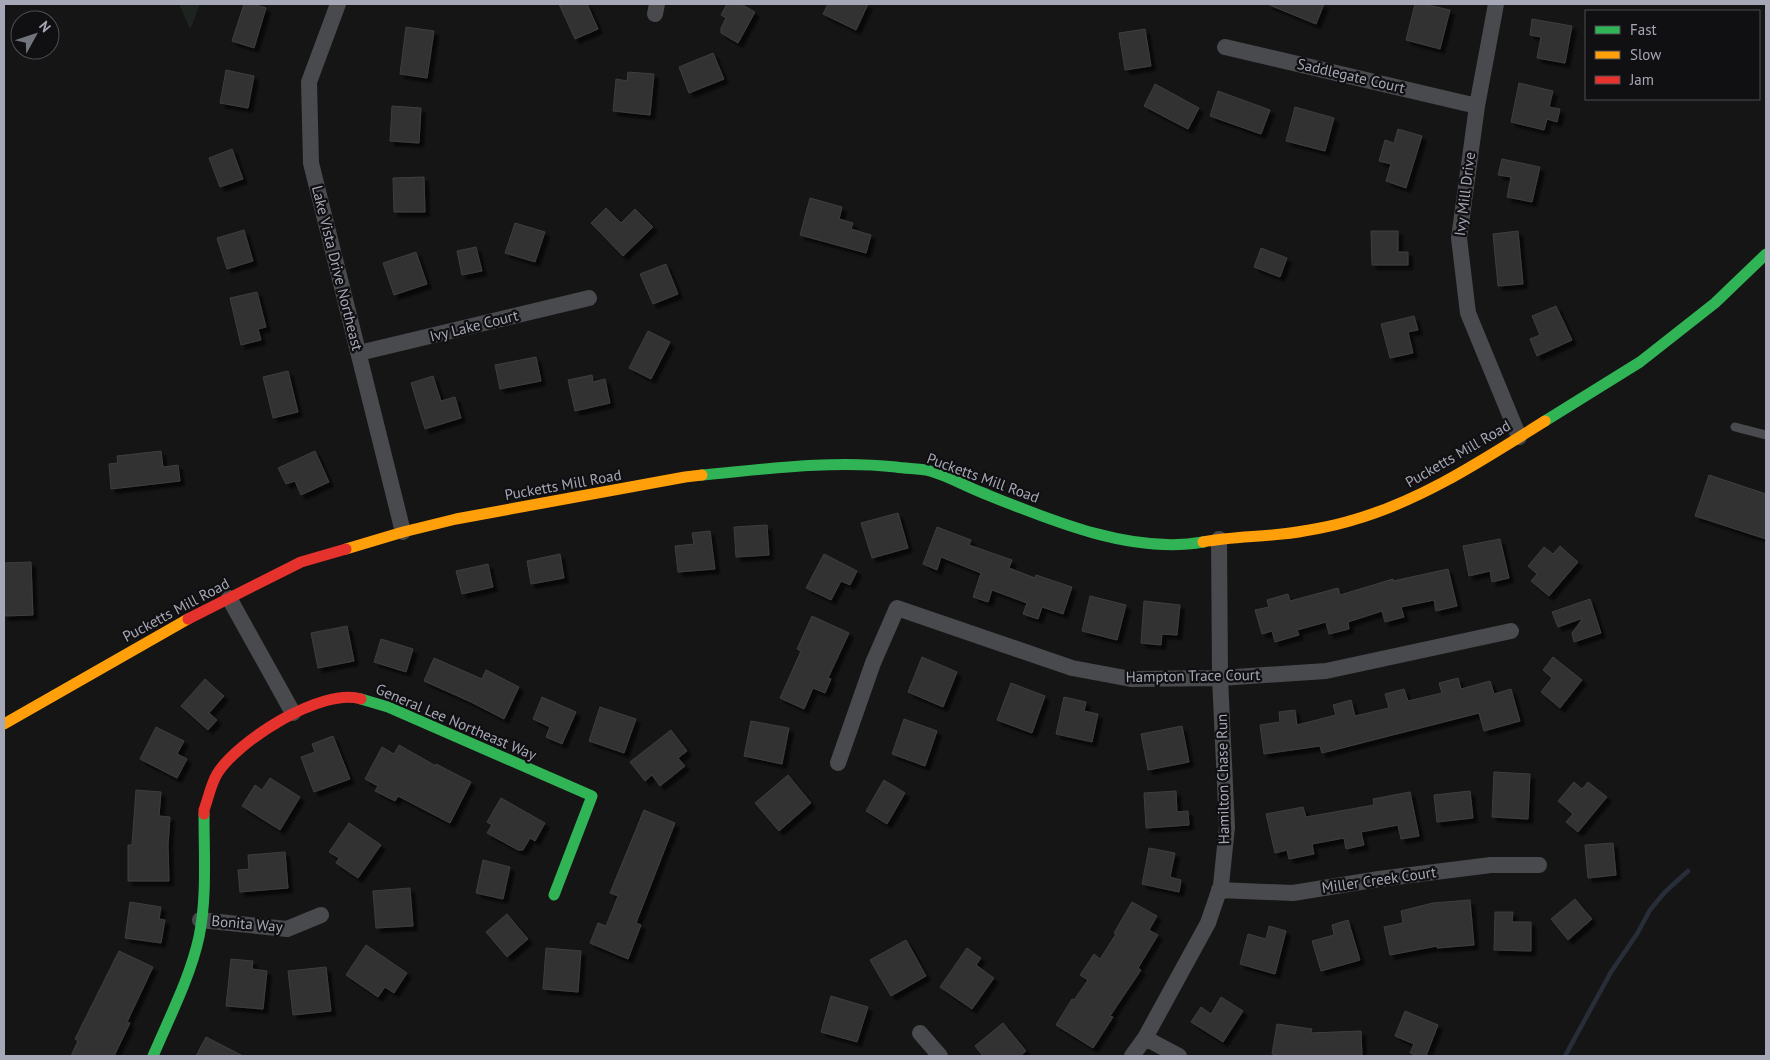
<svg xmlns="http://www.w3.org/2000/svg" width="1770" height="1060" viewBox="0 0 1770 1060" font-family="'PT Sans',sans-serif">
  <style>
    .green { fill: #1d241f }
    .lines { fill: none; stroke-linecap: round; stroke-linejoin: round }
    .stream { stroke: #282e38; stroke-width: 4.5 }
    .building { fill: #323233; stroke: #3e3e41; filter: url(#shadow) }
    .lane { stroke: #494a4e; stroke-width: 9 }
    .street { stroke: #494a4e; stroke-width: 16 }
    .fast { stroke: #30b455; stroke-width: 11 }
    .slow { stroke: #ff9f0a; stroke-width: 11 }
    .jam { stroke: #e5322d; stroke-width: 11 }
    .labels { text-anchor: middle; stroke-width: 4.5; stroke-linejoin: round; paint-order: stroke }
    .street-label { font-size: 15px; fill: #a6a8b7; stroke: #100f11 }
  </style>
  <defs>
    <filter id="shadow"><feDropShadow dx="4.5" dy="4.5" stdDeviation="1" flood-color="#0009"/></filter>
  </defs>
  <rect width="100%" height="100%" fill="#151515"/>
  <path class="green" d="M179 4H200L190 30V29Z"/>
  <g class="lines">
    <path class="stream" d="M1565 1056 1611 972 1637 934 1650 910 1665 892 1688 871"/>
  </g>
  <path class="building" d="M244 4H252L266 8 254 48 232 41Z
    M559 4H587L598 29 575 39Z
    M727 4H741L755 12 738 43 721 33V28L726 18 721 15Z
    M828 4H868L856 30 823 14Z
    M1267 4H1324L1316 24Z
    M1415 4H1423L1450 10 1440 49 1406 40Z
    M1532 19 1572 26 1565 63 1537 58 1541 37 1530 35Z
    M406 27 434 31 427 78 400 74Z
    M1145 29 1151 66 1125 70 1119 33Z
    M713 53 724 79 689 93 679 67Z
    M226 70 254 76 248 108 220 103Z
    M628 72 654 74 650 115 613 111 616 79 627 81Z
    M1519 83 1553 91 1549 107 1560 109 1557 122 1547 119 1544 130 1511 122Z
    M1155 84 1199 108 1188 129 1144 106Z
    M1218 91 1270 110 1261 134 1210 116Z
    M392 106 421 108 419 143 390 141Z
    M1295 107 1334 118 1325 151 1286 141Z
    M1398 129 1422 136 1406 188 1386 181 1391 164 1379 161 1385 140 1394 143Z
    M232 149 243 179 220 187 209 158Z
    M1502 159 1540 167 1532 202 1507 197 1511 177 1498 175Z
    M424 177 425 212H394L393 178Z
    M810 198 842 207 839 219 853 223 851 229 871 235 866 253 800 235Z
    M606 208 621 223 635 209 653 227 623 256 591 223Z
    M515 223 545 232 535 262 505 253Z
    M244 230 253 261 227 269 217 238Z
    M1371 231H1398V252H1408V265H1372Z
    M1518 231 1523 284 1498 286 1493 234Z
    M476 247 482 271 462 275 457 251Z
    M1261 248 1287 258 1280 277 1254 267Z
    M416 252 427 284 394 295 383 263Z
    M666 264 678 294 653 304 640 274Z
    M257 292 266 327 258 329 261 340 241 345 230 298Z
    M1556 306 1572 340 1537 356 1530 339 1540 335 1532 316Z
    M1414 316 1418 330 1408 332 1413 353 1390 358 1381 324Z
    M648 331 670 342 651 379 629 368Z
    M536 357 541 381 500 389 495 365Z
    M288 371 298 412 273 418 263 377Z
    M592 375 593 382 605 379 610 403 575 411 568 380Z
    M433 376 441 401 455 397 461 418 425 429 411 383Z
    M161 451 163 467 178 465 180 481 111 489 109 464 118 463 117 456Z
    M315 451 329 482 301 495 295 481 286 484 278 468Z
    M1709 475 1766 494V539L1695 516Z
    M898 513 908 548 872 558 861 523Z
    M767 525 769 555 736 557 734 527Z
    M937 527 971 540 969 545 1012 560 1009 568 1035 578 1036 575 1072 587 1063 614 1042 607 1038 619 1023 614 1027 603 992 590 988 602 973 597 981 573 941 557 937 570 923 564Z
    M710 531 715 569 678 572 675 546 694 544 692 533Z
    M1500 539 1509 578 1492 582 1490 571 1469 576 1463 546Z
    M1560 546 1578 562 1549 596 1531 581 1537 574 1528 566 1544 547 1553 554Z
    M560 554 564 578 531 584 527 561Z
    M824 554 857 571 850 585 841 581 831 600 806 588Z
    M31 562 33 615 4 616V563Z
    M488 564 493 587 462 594 456 571Z
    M1448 569 1457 606 1436 611 1434 600 1401 607 1404 617 1385 622 1382 611 1348 622 1349 629 1329 634 1326 622 1297 630 1299 635 1275 642 1272 631 1262 634 1255 610 1269 607 1267 600 1288 594 1290 601 1338 588 1340 595 1393 579V581Z
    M1090 596 1126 605 1117 640 1082 631Z
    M1590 599 1601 633 1574 642 1572 633 1583 618 1558 627 1552 612Z
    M1144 601 1180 605 1177 635 1162 634 1161 645 1141 643Z
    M812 616 849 633 828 678 831 679 825 693 813 688 804 709 780 698 801 651 797 649Z
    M347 626 354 661 318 668 311 633Z
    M381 639 413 649 406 672 374 662Z
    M922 657 957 672 943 707 908 692Z
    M1553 657 1582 680 1560 708 1541 692 1552 678 1543 670Z
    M434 658 482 679 486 670 519 687 504 719 471 702 424 681Z
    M1458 678 1461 689 1490 681 1494 694 1511 689 1520 721 1484 731 1479 713 1322 753 1320 746 1264 754 1260 725 1280 722 1279 712 1295 710 1297 725 1336 715 1333 705 1351 700 1355 716 1389 708 1385 694 1404 689 1408 701 1442 693 1439 683Z
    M205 679 224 696 209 713 217 720 208 730 181 706Z
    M1011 683 1045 696 1032 733 997 720Z
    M542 697 576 712 562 744 546 737 550 727 533 719Z
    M1064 697 1086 702 1084 711 1098 714 1092 742 1056 734Z
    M600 707 636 719 624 753 589 741Z
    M904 719 937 731 925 766 892 754Z
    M751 721 789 728 782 764 744 756Z
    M1182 726 1189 762 1148 770 1141 734Z
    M156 727 184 741 177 754 187 759 177 778 140 759Z
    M671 730 687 751 678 758 685 766 660 786 652 775 645 781 630 762Z
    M333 736 350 779 314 792 301 757 315 752 312 744Z
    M399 745 436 766V764L471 782 450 823 398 796 395 801 375 791 378 786 365 779 382 747 394 754Z
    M1494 772 1530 774 1528 819 1492 817Z
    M788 775 811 803 779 831 755 803Z
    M270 778 300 797 280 830 242 806 255 785 262 790Z
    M884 780 905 793 887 824 866 811Z
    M1574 782 1582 789 1588 782 1607 797 1578 832 1566 822 1573 814 1558 801Z
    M136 790 161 792 159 816 170 817 168 845 169 881H128V845H132Z
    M1176 791 1177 812 1188 811 1189 825 1146 828 1144 793Z
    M1470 791 1473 818 1437 822 1434 795Z
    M1410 792 1419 836 1401 839 1398 825 1361 832 1364 845 1346 849 1344 838 1312 844 1314 854 1289 859 1287 850 1275 853 1266 814 1303 807 1306 817 1374 805 1373 799Z
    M501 798 545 823 535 841 530 838 523 850H518L487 833 492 825 487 822Z
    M644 810 675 823 636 923 641 925 628 959 590 943 598 923 606 926 618 896 610 893Z
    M349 823 381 845 358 878 336 863 339 858 329 852Z
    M1613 843 1616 875 1588 878 1585 845Z
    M1149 848 1175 853 1170 877 1181 880 1179 892 1142 884Z
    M285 852 288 888 240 892 238 870 249 869 248 855Z
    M483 860 510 867 503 899 476 893Z
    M410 888 413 926 376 928 373 891Z
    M1575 899 1592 919 1568 940 1551 919Z
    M1470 900 1474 945 1437 948V946L1390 955 1384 927 1403 923 1401 911 1433 903Z
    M130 902 161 907 159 919 165 920 161 943 125 938Z
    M1132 902 1157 916 1149 930 1158 935 1138 968 1141 970 1110 1016 1113 1017 1093 1048 1056 1025 1072 999 1074 1000 1088 980 1080 975 1094 954 1100 959 1116 934 1114 933Z
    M1495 912H1513L1512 922H1531V951L1494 950Z
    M507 914 528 939 507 957 486 932Z
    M1348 920 1360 960 1321 971 1312 941 1334 935 1332 925Z
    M1269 926 1286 931 1275 974 1240 964 1248 934 1266 939Z
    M906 940 926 976 891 996 870 960Z
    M366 945 407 973 394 993 385 987 378 997 346 975Z
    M546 948 581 951 578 992 543 989Z
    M967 948 981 958 976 965 994 978 972 1009 940 987Z
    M119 951 153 967 127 1022 130 1023 114 1056H71L78 1041 75 1039Z
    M231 959 253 961 252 969 267 971 263 1009 226 1006Z
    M326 967 331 1011 293 1015 288 971Z
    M831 996 868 1007 857 1042 821 1032Z
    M1221 997 1243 1011 1223 1042 1191 1022 1201 1007 1211 1014Z
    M1405 1011 1438 1025 1426 1056H1418L1410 1053 1414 1044 1395 1036Z
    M1003 1023 1026 1051 1020 1056H983L975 1046Z
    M1277 1024 1312 1029 1311 1033 1361 1031 1362 1056H1284L1272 1054Z
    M206 1037 243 1056H196Z"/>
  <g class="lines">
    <path class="lane" d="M1735 427 1766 435"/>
    <path class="street" d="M338 4 309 82 311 163 403 532
      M1496 4 1477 106 1459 238 1468 313 1519 437
      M655 14 657 4
      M1225 47 1477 106
      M359 353 589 298
      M229 598 293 713
      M838 763 873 663 897 608 1072 668 1131 679 1220 678 1326 671 1511 631
      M1219 890 1293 893 1379 879 1491 865H1539
      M200 920 287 929 321 915
      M920 1033 940 1056
      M1145 1038 1179 1056
      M1132 1056 1145 1038 1208 923 1221 885 1227 827 1220 678 1219 539"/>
    <path class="fast" d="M1545 421 1640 362 1715 303 1766 254
      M702 475C767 469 831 460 896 467 907 469 919 468 930 471 948 476 965 486 983 493 1047 519 1132 555 1203 542
      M361 699 388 707 592 796 554 895
      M153 1056C169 1018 190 978 199 937 207 898 204 855 204 814"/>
    <path class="slow" d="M1203 542C1229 537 1256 537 1282 534 1302 532 1334 526 1353 520 1423 500 1484 459 1545 421
      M346 549 403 532 456 519 685 477 702 475
      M4 724 188 619"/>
    <path class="jam" d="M188 619 301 562 346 549
      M204 814V810C208 799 211 784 217 774 237 741 322 687 361 699"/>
  </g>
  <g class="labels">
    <g class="street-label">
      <text transform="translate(1351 76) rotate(13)" y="5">Saddlegate Court</text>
      <text transform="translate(1465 194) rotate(-83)" y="5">Ivy Mill Drive</text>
      <text transform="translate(337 268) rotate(76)" y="5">Lake Vista Drive Northeast</text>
      <text transform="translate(474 326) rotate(-14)" y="5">Ivy Lake Court</text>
      <text transform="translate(1458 454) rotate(-30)" y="5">Pucketts Mill Road</text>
      <text transform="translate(983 478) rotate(20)" y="5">Pucketts Mill Road</text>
      <text transform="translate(563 485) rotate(-10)" y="5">Pucketts Mill Road</text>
      <text transform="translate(176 610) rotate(-28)" y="5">Pucketts Mill Road</text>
      <text transform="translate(1193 676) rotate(-1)" y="5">Hampton Trace Court</text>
      <text transform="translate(456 722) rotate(23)" y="5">General Lee Northeast Way</text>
      <text transform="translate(1223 779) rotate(-91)" y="5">Hamilton Chase Run</text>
      <text transform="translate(1379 880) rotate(-8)" y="5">Miller Creek Court</text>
      <text transform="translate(247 924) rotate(5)" y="5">Bonita Way</text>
    </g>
  </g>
  <rect width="1770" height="1060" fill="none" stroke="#a6a8b7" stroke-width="10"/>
  <rect x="1585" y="10" width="175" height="90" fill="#100f11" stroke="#4c4c53"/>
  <rect x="1595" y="26" width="25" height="8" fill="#30b455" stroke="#4c4c53"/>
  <text x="1630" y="35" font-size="15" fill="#a6a8b7">Fast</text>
  <rect x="1595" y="51" width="25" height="8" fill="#ff9f0a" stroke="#4c4c53"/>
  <text x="1630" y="60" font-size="15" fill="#a6a8b7">Slow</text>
  <rect x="1595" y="76" width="25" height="8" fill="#e5322d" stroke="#4c4c53"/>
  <text x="1630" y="85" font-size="15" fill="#a6a8b7">Jam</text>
  <g transform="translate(35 35) rotate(50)"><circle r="24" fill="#100f11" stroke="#4c4c53"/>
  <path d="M0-4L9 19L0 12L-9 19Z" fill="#73757e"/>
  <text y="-8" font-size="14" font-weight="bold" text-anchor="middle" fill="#a6a8b7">N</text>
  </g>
</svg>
